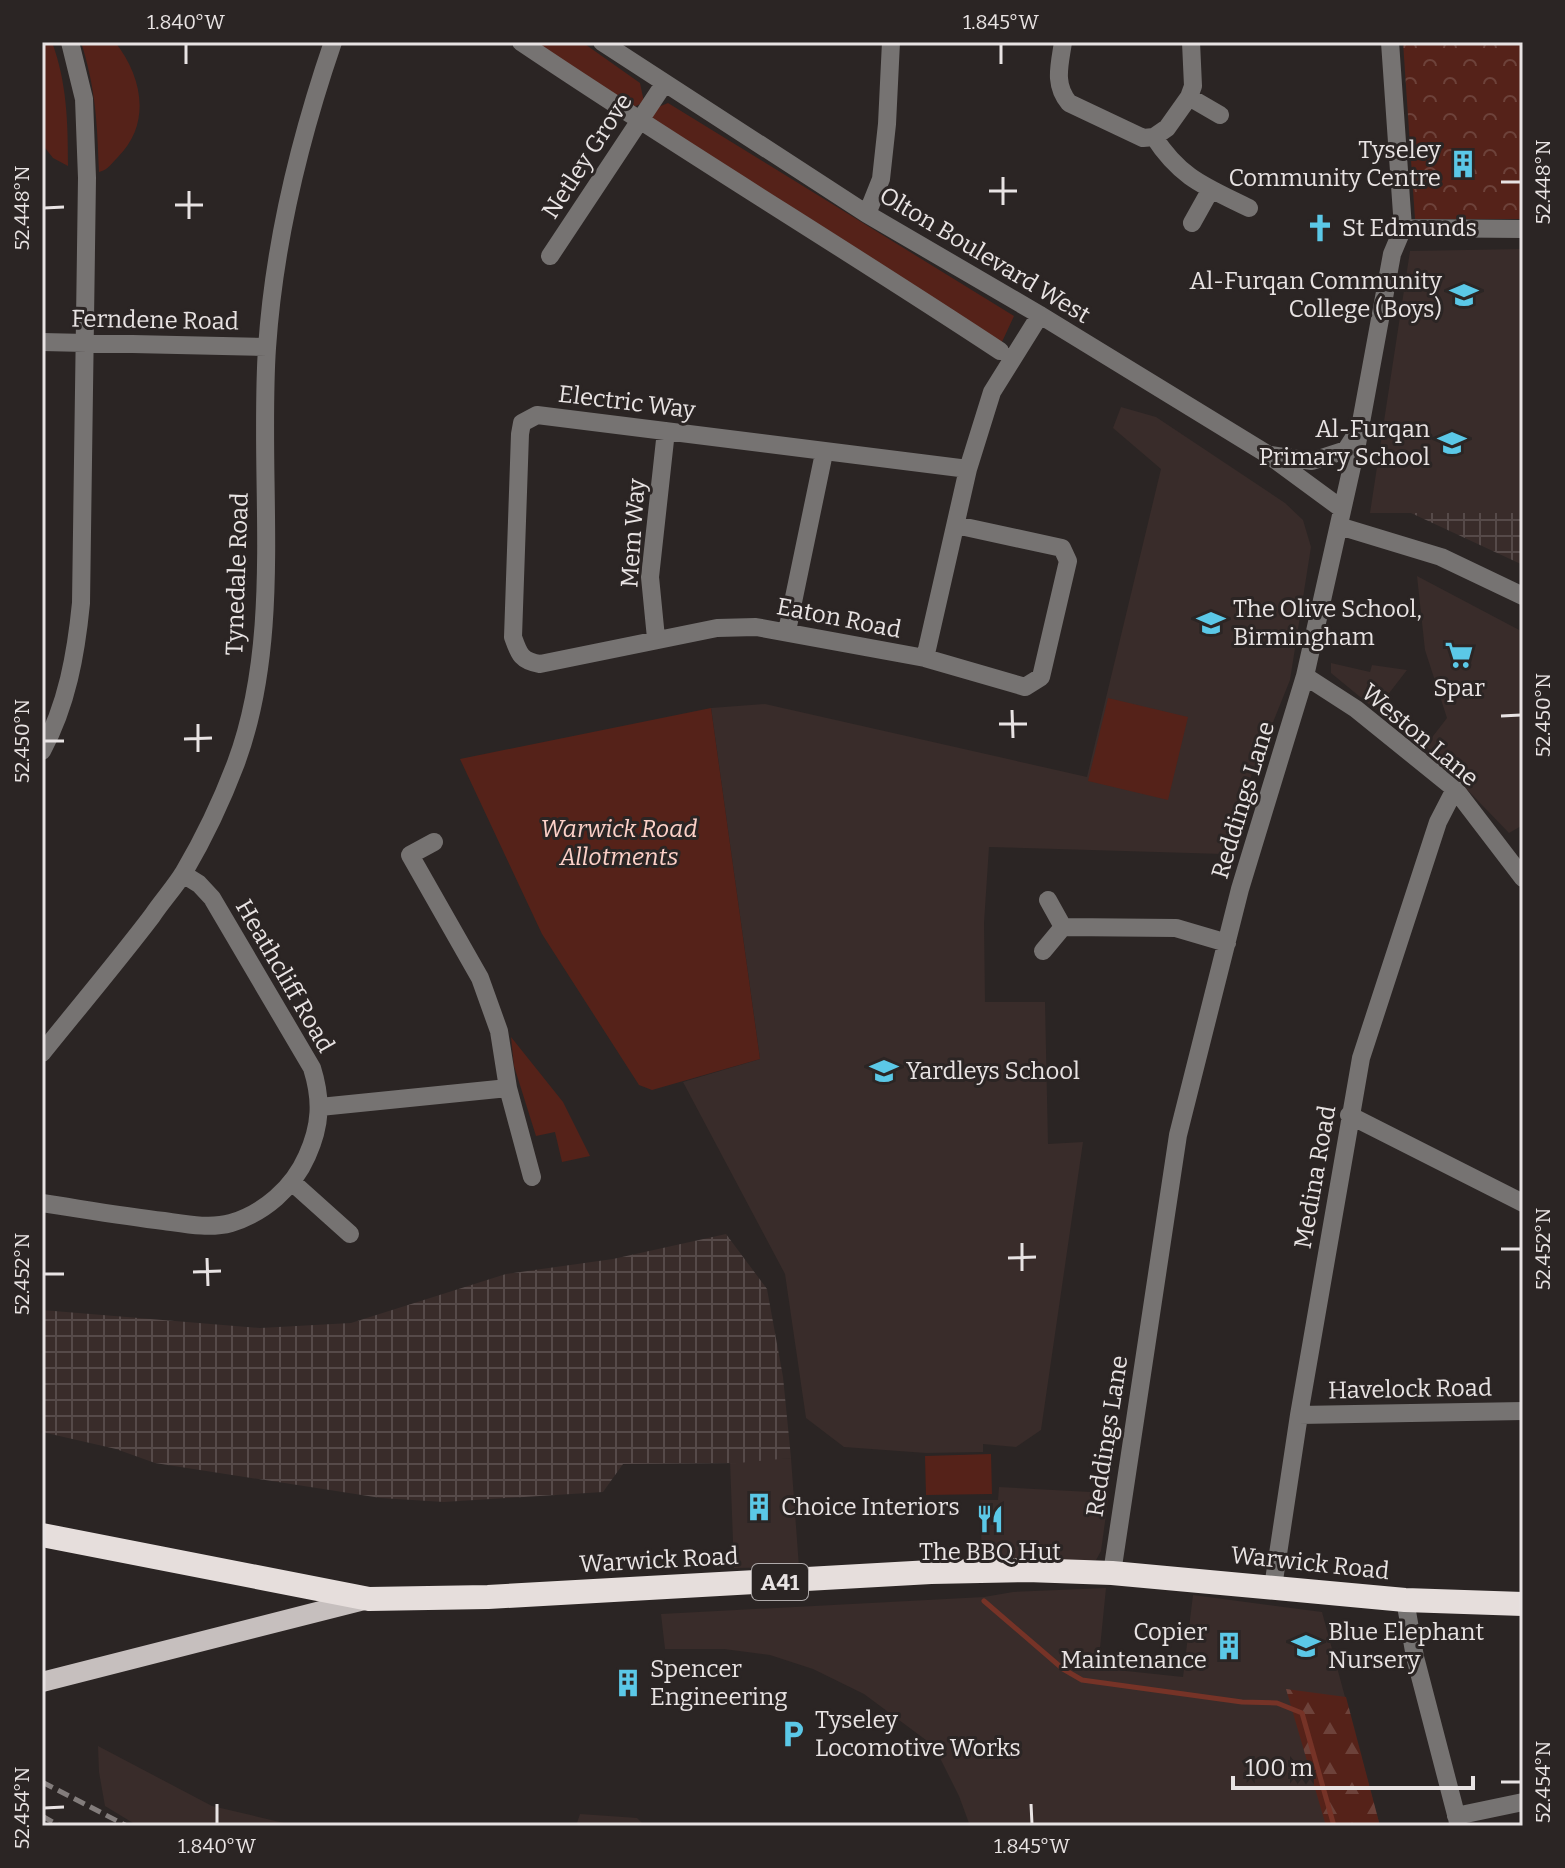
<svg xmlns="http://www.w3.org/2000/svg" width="1565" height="1868" viewBox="0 0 1565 1868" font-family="Bitter,serif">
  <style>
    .built { fill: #392c2a }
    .industrial { fill: url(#industrial-grid) }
    .green { fill: #552219 }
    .forest { fill: url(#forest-firs) }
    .park { fill: url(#park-crowns) }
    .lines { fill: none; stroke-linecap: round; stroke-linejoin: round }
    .stream { stroke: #763327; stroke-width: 5 }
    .minor { stroke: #767372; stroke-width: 18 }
    .major { stroke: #c6bfbe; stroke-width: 20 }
    .highway { stroke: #e6dedc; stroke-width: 24 }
    .rail { stroke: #837d7c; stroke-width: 5; stroke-dasharray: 12 6; stroke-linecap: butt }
    .ticks { fill: none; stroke: #e8e3e3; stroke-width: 3 }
    .labels { text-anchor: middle; stroke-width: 6; stroke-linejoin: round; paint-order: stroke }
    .shield { fill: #2b2524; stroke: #afaaaa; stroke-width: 2 }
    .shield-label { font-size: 22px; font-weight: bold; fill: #e8e3e3 }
    .poi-label { font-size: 24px; fill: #e8e3e3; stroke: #2b2524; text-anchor: start }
    .street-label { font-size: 24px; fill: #e8e3e3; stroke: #2b2524 }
    .park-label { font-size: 24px; font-style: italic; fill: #fdd1c8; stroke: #2b2524 }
    .neatline { fill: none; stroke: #e8e3e3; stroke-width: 3 }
    .ticks-label { font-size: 20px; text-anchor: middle; fill: #e8e3e3 }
  </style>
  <defs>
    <pattern id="industrial-grid" width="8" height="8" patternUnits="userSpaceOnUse" patternTransform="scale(2)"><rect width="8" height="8" fill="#392c2a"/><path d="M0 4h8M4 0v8" fill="none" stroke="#564a49"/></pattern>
    <pattern id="forest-firs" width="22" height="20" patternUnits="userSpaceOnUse" patternTransform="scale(2)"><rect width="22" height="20" fill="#552219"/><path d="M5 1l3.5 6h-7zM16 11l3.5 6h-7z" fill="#6d423a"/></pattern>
    <pattern id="park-crowns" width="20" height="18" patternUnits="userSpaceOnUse" patternTransform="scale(2)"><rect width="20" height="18" fill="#552219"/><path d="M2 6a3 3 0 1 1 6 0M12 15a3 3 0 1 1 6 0" fill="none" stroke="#6d423a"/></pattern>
  </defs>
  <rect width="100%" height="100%" fill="#2b2524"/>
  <path class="built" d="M1523 249V513H1370L1410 251Z
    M1121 407 1156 417 1285 503 1303 520 1311 547 1290 680 1236 814 1223 854 989 847 984 923 985 1002H1045L1048 1144 1083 1142 1041 1430 1016 1447 983 1444V1452L926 1453 844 1447 806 1418 785 1274 683 1082 760 1059 711 708 765 704 1087 777 1161 469 1113 428Z
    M1417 576 1523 632V825L1509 833 1454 776 1423 749 1447 718 1425 650Z
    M1331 663 1370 672 1372 665 1407 670 1376 710 1331 673Z
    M791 1458 799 1567 734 1568 730 1461Z
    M999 1487 1109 1493 1101 1551 1096 1560H982L980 1500H998Z
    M1106 1588 1098 1668 1183 1677 1193 1595 1322 1612 1380 1826H970L959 1796 934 1746 864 1694 813 1669 770 1655 724 1649H665L661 1614 984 1597 1013 1592Z
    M98 1746 212 1806 297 1826H138L105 1806 99 1772Z
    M580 1814 637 1818 645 1826H576Z"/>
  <path class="industrial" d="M1411 513H1523V565Z
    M726 1234 767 1289 783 1377 791 1458 738 1463 623 1464 603 1492 444 1502 381 1498 155 1463 116 1449 42 1432V1310L260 1328 351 1323 506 1274 613 1259Z"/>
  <path class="green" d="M42 42H52C67 83 68 122 68 166L53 158 42 144Z
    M81 42H115C142 76 152 123 118 157 112 163 108 170 99 172 97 122 96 90 81 42Z
    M534 42H582L640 83 644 102 632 108Z
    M668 103 1014 316 1001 344 651 121 656 108Z
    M1108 698 1188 717 1168 800 1088 781Z
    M711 708 760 1059 652 1090 639 1085 542 934 460 759Z
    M511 1037 563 1102 590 1156 562 1162 555 1132 536 1136 514 1066Z
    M991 1454 992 1494 926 1495 925 1456Z"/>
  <path class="forest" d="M1286 1689 1346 1697 1380 1826H1326Z"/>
  <path class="park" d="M1403 42H1523V219H1415Z"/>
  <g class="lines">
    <path class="stream" d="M984 1601 1063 1669 1082 1680 1242 1702 1277 1703 1302 1713 1334 1826"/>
    <path class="minor" d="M521 42C678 148 841 246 1000 351
      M602 42 867 214 1040 315 1267 454 1342 509
      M1063 42C1060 64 1053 84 1069 103L1143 138 1154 137 1167 128 1189 97 1193 86 1191 42
      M1189 97 1220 115
      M1154 137C1181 179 1207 187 1249 208
      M867 214 881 179 887 124 891 42
      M1192 223 1211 189
      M1403 228 1523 229
      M550 256 664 84
      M42 342 267 347
      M1270 455 1312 461 1346 450 1357 433
      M968 469 537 415 522 423 520 434 513 637C519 654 521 661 540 664L717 628 756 627 925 658 968 469 992 392 1040 315
      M1339 526 1441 557 1523 596
      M787 631 824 453
      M656 638 650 577 666 431
      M925 658 1025 687 1041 677 1068 561 1062 548 956 525
      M1305 676 1356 709 1455 789 1523 878
      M42 751C67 705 76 654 81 603L87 178 84 99 70 42
      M434 842 410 855 480 978 499 1031 508 1088 532 1177
      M1048 900 1063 927
      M1043 951 1063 927 1176 928 1227 943
      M42 1053C79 1007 117 962 152 916 162 901 175 887 184 872 204 838 222 800 236 763 284 634 258 483 267 348 274 244 299 141 333 42
      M320 1107 508 1088
      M1349 1115 1523 1203
      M292 1182 350 1234
      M42 1203C82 1209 123 1216 164 1221 185 1224 210 1229 231 1223 264 1213 293 1188 307 1156 321 1125 322 1100 312 1068L212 898 199 884 183 874
      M1299 1415 1523 1411
      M1112 1573 1178 1135 1240 889 1305 676 1357 444 1392 254 1403 228 1390 42
      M1273 1587 1299 1415 1361 1058 1438 822 1455 789
      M1405 1600 1415 1657 1459 1826
      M1456 1816 1523 1802"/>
    <path class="major" d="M42 1682 368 1599"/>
    <path class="highway" d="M42 1535 369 1599 488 1597 931 1572 1027 1570 1112 1573 1405 1600 1523 1604"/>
    <path class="rail" d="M42 1782 127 1826
      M42 1816 60 1826"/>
  </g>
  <path class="ticks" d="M186 44V64M1001 44V64M1003 177V205M1501 182H1521M189 191V219M989 191H1017M175 205H203M44 208 64 207M1012 710 1013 738M1501 716 1521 715M198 724V752M999 724H1027M184 739 212 738M44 741H64M1022 1243V1271M1501 1249H1521M207 1258 208 1286M1008 1258 1036 1257M193 1272 221 1271M44 1274H64M1501 1782H1521M217 1804V1824M1031 1804 1032 1824M44 1808 64 1807"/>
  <defs>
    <symbol id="building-bare" viewBox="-9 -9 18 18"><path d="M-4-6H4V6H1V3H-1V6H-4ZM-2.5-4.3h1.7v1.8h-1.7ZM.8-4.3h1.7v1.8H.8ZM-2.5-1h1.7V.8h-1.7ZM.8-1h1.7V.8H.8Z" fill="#5bc8e7" stroke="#2b2524" stroke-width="2.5" paint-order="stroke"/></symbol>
    <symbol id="church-bare" viewBox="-9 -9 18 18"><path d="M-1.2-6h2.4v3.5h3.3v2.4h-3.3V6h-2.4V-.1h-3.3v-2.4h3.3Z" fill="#5bc8e7" stroke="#2b2524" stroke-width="2.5" paint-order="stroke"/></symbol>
    <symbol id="school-bare" viewBox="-9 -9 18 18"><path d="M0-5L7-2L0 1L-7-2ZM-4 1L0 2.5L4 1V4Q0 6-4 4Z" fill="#5bc8e7" stroke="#2b2524" stroke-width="2.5" paint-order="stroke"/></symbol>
    <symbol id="supermarket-bare" viewBox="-9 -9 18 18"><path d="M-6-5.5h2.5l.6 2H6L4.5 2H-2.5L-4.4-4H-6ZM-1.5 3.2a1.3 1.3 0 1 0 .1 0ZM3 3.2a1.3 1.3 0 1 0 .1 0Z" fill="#5bc8e7" stroke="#2b2524" stroke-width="2.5" paint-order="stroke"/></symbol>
    <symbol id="restaurant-bare" viewBox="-9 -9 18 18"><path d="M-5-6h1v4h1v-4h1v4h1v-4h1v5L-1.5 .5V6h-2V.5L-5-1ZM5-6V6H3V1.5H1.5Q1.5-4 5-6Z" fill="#5bc8e7" stroke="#2b2524" stroke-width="2.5" paint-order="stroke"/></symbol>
    <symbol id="parking-bare" viewBox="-9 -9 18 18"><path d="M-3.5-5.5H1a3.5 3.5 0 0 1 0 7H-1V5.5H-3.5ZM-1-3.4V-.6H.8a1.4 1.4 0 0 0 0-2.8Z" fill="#5bc8e7" stroke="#2b2524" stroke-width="2.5" paint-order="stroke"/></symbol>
  </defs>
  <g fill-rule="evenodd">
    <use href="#building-bare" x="1443" y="144" width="40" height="40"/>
    <use href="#church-bare" x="1300" y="208" width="40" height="40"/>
    <use href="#school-bare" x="1444" y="275" width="40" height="40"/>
    <use href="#school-bare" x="1432" y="423" width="40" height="40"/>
    <use href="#school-bare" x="1191" y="603" width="40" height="40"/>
    <use href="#supermarket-bare" x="1439" y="635" width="40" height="40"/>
    <use href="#school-bare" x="864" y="1051" width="40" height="40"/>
    <use href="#building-bare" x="739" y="1487" width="40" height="40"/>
    <use href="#restaurant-bare" x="970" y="1499" width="40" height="40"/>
    <use href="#building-bare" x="1209" y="1626" width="40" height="40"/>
    <use href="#school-bare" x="1286" y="1626" width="40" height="40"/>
    <use href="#building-bare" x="608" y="1663" width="40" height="40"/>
    <use href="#parking-bare" x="773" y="1714" width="40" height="40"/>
  </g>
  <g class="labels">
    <rect class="shield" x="752" y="1564" width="56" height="36" rx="6"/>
    <g class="shield-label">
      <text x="780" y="1590">A41</text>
    </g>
    <g class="poi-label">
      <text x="1441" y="158" text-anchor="end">Tyseley<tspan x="1441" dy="28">Community Centre</tspan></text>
      <text x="1342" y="236">St Edmunds</text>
      <text x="1442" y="289" text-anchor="end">Al-Furqan Community<tspan x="1442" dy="28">College (Boys)</tspan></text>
      <text x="1430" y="437" text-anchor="end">Al-Furqan<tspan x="1430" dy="28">Primary School</tspan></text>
      <text x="1233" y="617">The Olive School,<tspan x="1233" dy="28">Birmingham</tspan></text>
      <text x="1459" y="696" text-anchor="middle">Spar</text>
      <text x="906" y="1079">Yardleys School</text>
      <text x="781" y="1515">Choice Interiors</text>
      <text x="990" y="1560" text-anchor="middle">The BBQ Hut</text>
      <text x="1207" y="1640" text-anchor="end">Copier<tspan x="1207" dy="28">Maintenance</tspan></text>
      <text x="1328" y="1640">Blue Elephant<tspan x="1328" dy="28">Nursery</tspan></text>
      <text x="650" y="1677">Spencer<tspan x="650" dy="28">Engineering</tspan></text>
      <text x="815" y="1728">Tyseley<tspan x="815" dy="28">Locomotive Works</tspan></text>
    </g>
    <g class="street-label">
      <text transform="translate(587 156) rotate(-57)" y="8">Netley Grove</text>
      <text transform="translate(985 255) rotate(31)" y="8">Olton Boulevard West</text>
      <text transform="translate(155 320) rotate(1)" y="8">Ferndene Road</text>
      <text transform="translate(627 402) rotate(7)" y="8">Electric Way</text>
      <text transform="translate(633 533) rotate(-86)" y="8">Mem Way</text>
      <text transform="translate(237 574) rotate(-88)" y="8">Tynedale Road</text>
      <text transform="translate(839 618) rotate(11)" y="8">Eaton Road</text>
      <text transform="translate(1420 735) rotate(40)" y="8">Weston Lane</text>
      <text transform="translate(1243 800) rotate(-73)" y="8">Reddings Lane</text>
      <text transform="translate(285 976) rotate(60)" y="8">Heathcliff Road</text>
      <text transform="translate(1315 1177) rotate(-80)" y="8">Medina Road</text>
      <text transform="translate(1410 1389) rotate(-1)" y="8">Havelock Road</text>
      <text transform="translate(1107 1436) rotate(-81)" y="8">Reddings Lane</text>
      <text transform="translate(659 1560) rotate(-3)" y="8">Warwick Road</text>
      <text transform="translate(1310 1563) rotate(6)" y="8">Warwick Road</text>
    </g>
    <g class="park-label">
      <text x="619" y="837">Warwick Road<tspan x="619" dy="28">Allotments</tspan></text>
    </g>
  </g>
  <rect width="1565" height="1868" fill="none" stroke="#2b2524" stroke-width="88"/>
  <path d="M1233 1776v12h240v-12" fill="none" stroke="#e8e3e3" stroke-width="4"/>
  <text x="1245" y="1776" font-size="24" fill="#e8e3e3" stroke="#2b2524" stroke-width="6" paint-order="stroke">100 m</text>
  <rect x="44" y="44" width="1477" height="1780" class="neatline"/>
  <g class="ticks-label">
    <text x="186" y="29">1.840°W</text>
    <text x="1001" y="29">1.845°W</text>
    <text transform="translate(1543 182) rotate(-90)" y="7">52.448°N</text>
    <text transform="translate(22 208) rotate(-90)" y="7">52.448°N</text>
    <text transform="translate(1543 715) rotate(-90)" y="7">52.450°N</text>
    <text transform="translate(22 741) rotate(-90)" y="7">52.450°N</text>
    <text transform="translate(1543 1249) rotate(-90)" y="7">52.452°N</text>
    <text transform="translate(22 1274) rotate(-90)" y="7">52.452°N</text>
    <text transform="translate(1543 1782) rotate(-90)" y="7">52.454°N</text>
    <text transform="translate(22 1808) rotate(-90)" y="7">52.454°N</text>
    <text x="217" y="1853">1.840°W</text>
    <text x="1032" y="1853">1.845°W</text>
  </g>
</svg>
